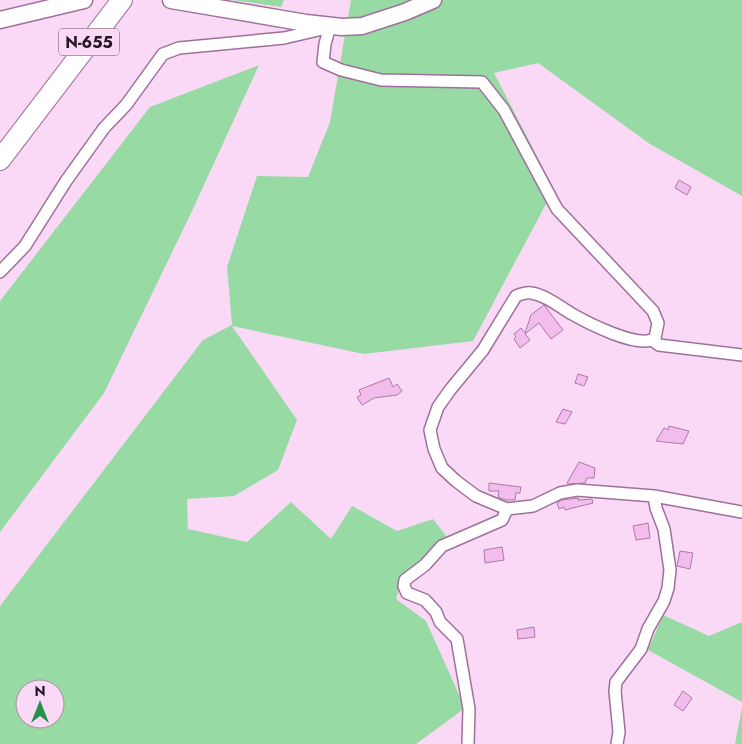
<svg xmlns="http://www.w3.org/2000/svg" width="742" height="744" viewBox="0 0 742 744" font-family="Jost,sans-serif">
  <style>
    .green { fill: #97daa4; fill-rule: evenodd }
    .building { fill: #f2bdec; stroke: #ab7aa6 }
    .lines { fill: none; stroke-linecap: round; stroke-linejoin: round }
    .street-casing { stroke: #a0709c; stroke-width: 14 }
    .secondary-casing { stroke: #a0709c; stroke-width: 19 }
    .highway-casing { stroke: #a0709c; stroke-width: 22 }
    .street { stroke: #fff; stroke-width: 11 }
    .secondary { stroke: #fff; stroke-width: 16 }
    .highway { stroke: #fff; stroke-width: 20 }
    .labels { text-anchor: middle; stroke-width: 5; stroke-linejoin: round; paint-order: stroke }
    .shield { fill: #f9d9f5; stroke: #675064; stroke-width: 1 }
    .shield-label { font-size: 16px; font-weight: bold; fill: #281526 }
  </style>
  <rect width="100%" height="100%" fill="#f9d9f5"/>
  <path class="green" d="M233 0H284L281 7Z
    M351 0H742V196L650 144 538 63 494 73 554 189 473 341 364 354 232 326 297 420 278 470 234 496 187 499 188 529 247 542 291 502 331 539 352 506 397 531 433 519 447 537 425 560 404 575 396 599 426 621 465 708 416 744H0V606L203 340 232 325 227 267 257 176 308 177 330 122ZM25 689H55V719H25Z
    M259 65 192 211 104 393 0 532V301L150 107Z
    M663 615 709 636 742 622V702L648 650Z
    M742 708V744H735Z"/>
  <path class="building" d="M679 180 691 187 687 195 675 188Z
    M544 305 563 330 551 339 539 323 525 334 530 340 520 348 514 339 516 337 514 334 521 328 525 333 531 315Z
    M578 374 588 377 584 386 575 383Z
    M389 378 393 387 397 384 402 391 397 395 374 398 362 405 357 397 361 395 359 390Z
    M563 409 572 412 565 424 556 422Z
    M669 426 689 431 683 444 656 441 664 428 668 430Z
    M579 462 595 468 594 478H587L585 483 569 484 567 483Z
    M489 483 521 487 520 493H516L515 500H506L498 497 499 491H489Z
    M579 498 578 500 592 499 593 503 565 510 564 507 559 509 557 503 562 500Z
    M648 523 650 538 636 540 633 526Z
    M502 547 504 560 485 563 484 550Z
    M680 551 693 553 690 569 677 566Z
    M534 627 535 637 518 639 517 630Z
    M683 691 692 698 683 711 674 705Z"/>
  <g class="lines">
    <defs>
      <path id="street" d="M330 26 325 44 323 62 341 70 381 80 482 82 504 110 557 209 653 311 658 323 655 338C640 350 588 323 572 314 560 307 546 295 531 293 526 292 521 294 516 296L483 350 450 390 438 407 430 430 434 449 442 468 456 481 476 496 507 509 533 506 560 493 577 490 654 496 742 512
        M0 272 25 246 66 181 104 128 126 105 163 54 179 48 284 38 327 28
        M652 340 659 345 742 355
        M468 744 469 709 457 639 440 622 436 612 425 600 407 593 404 586 405 580 425 565 442 546 502 520 507 509
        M617 744 619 732 615 691 616 682 641 649 648 629 664 601 668 588 670 570 664 529 656 508 654 496"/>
      <path id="secondary" d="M171 0 306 23 342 27 362 26 405 12 433 0
        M0 20 84 0"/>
      <path id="highway" d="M0 160 122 0"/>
    </defs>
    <use href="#street" class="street-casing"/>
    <use href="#secondary" class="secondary-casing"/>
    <use href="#highway" class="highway-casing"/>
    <use href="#street" class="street"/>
    <use href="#secondary" class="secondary"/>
    <use href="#highway" class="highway"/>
  </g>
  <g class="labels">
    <rect class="shield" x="59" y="28.5" width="60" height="27" rx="4"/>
    <g class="shield-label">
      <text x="89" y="48">N-655</text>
    </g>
  </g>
  <g transform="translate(40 704)"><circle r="24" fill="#f9d9f5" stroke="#a58ba2"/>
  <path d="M0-4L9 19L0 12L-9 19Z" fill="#259149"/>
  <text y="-8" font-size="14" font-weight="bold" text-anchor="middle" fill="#281526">N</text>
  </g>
</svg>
